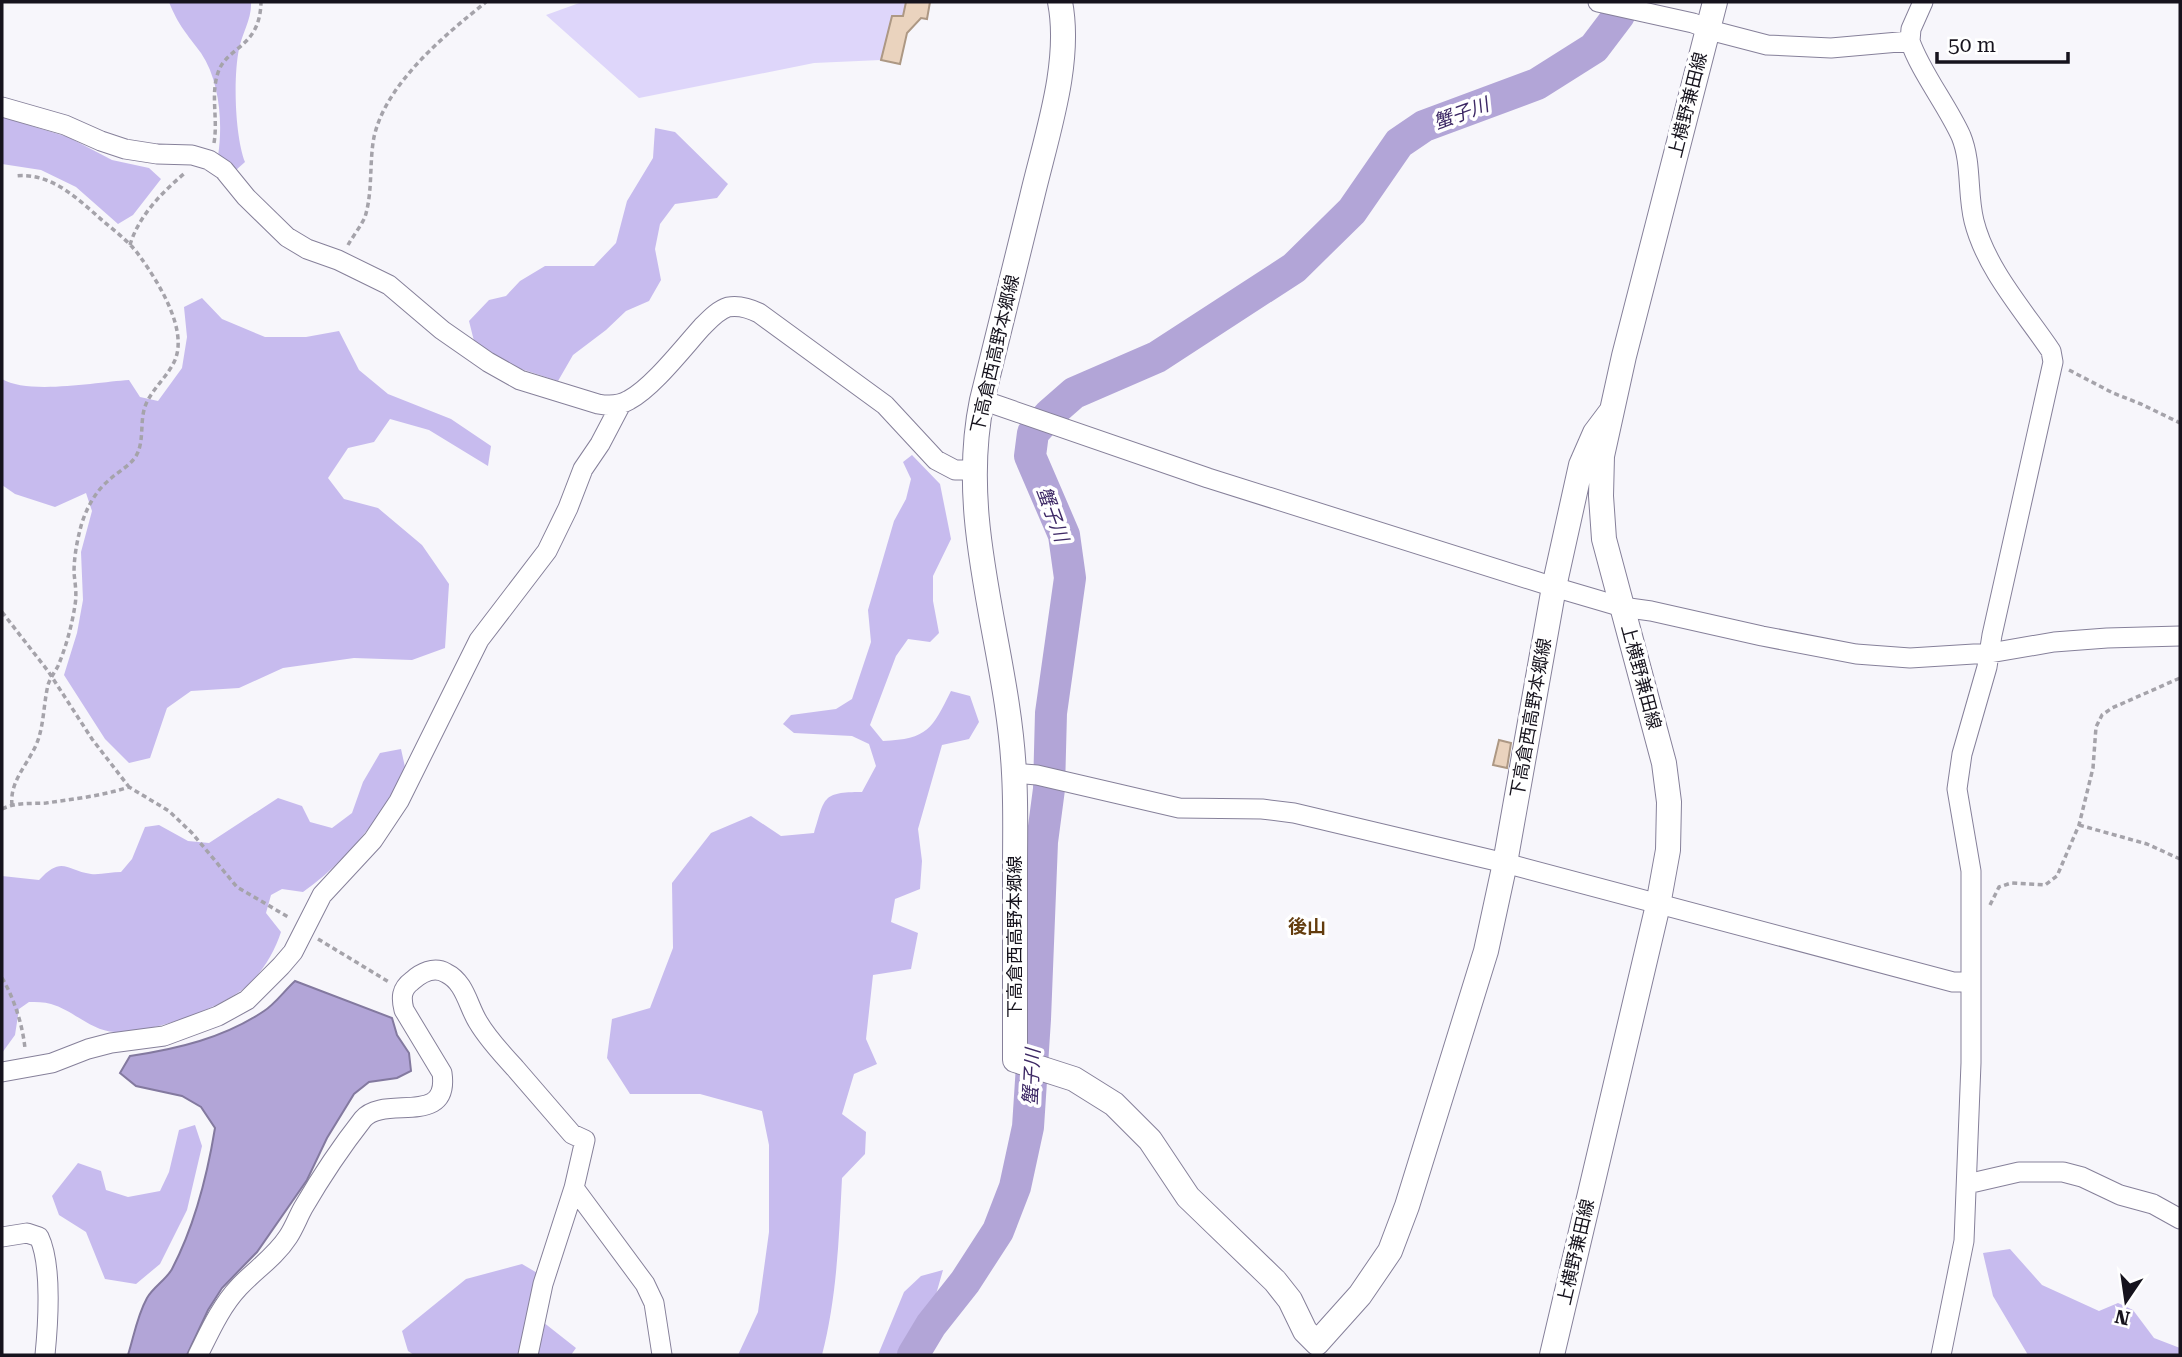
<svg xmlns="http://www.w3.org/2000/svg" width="2182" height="1357" viewBox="0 0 2182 1357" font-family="'Roboto Serif','Noto Sans JP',serif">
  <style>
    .green { fill: #ded6fa }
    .forest { fill: #c7bbee }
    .water { fill: #b2a5d7; stroke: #83799f; stroke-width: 2 }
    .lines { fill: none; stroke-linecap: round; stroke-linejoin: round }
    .river { stroke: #b2a5d7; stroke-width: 32 }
    .building { fill: #ead3be; stroke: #ad9884; stroke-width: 2 }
    .minor-casing { stroke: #86809a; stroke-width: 21 }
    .major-casing { stroke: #86809a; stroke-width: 26 }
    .path { stroke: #a5a3aa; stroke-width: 3.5; stroke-dasharray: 5 3.5; stroke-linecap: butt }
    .minor { stroke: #fff; stroke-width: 19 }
    .major { stroke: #fff; stroke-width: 24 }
    .labels { text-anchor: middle; stroke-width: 7; stroke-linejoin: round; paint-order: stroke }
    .street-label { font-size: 18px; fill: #16131d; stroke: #fff }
    .water-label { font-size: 19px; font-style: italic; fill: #3d2865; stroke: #fff }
    .neighbourhood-label { font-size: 19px; font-weight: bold; fill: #633c0d; stroke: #fff }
  </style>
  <rect width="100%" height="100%" fill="#f7f6fb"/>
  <path class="green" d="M582 2H906L903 16 892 17 881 60 814 63 639 98 546 15Z"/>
  <path class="forest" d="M169 2H251C252 19 242 33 239 49 233 78 235 136 245 162L236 170 218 156C223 124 220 81 201 53 187 34 178 25 169 2Z
    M2 117 68 137 112 160 149 168 161 179 133 215 118 224 76 187 41 170 2 164Z
    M655 128 675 132 728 184 717 198 675 204 660 224 655 249 661 280 649 301 626 311 606 330 573 355 558 381 512 366 474 341 469 321 489 300 506 296 520 281 545 266H594L616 243 627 201 653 158Z
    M202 298 222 319 265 337H306L339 331 359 370 388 394 451 419 491 446 488 466 429 430 390 419 374 442 348 448 328 478 344 499 378 508 422 545 449 584 445 648 412 660 354 658 283 668 239 688 191 691 167 708 150 758 129 763 105 739 64 675 77 633 83 600 81 552 92 511 86 493 55 507 15 494 2 485V379C28 395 97 382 129 380L140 397 158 401 182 368 187 337 184 307Z
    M912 455 940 484 951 539 933 576V601L939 633 930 642 908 639 896 656 870 725 883 741C928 739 932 729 951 691L970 696 979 722 969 739 942 745 918 829 922 861 920 889 895 899 891 922 918 933 911 969 873 975 866 1039 877 1064 854 1074 842 1114 866 1132 865 1154 842 1178C839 1237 837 1297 822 1355H738L758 1312 769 1232V1145L762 1111 700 1094H630L607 1058 612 1019 650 1008 673 948 672 883 711 833 751 816 781 836 814 833C825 798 821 792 862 792L876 766 869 744 852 736 794 733 783 724 791 715 836 709 852 699 871 642 868 610 894 521 906 499 911 479 903 462Z
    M401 749 405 767C397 783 389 801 379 815 358 843 332 872 303 892L282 889 271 895 266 913 281 932C275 951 262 973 247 986 218 1010 152 1033 115 1032 91 1031 73 1010 51 1004 44 1002 36 1002 29 1002L19 1009 15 1035 2 1053V876L39 880C62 855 66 870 91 874 100 875 112 872 121 872L132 859 145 827 159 825 188 841 209 843 278 798 302 806 310 822 332 828 352 813 363 782 380 753Z
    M195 1125 202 1146 187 1210 160 1264 136 1284 105 1279 86 1232 59 1215 52 1196 78 1163 101 1171 106 1190 128 1197 160 1191 169 1172 179 1130Z
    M2010 1249 2042 1285 2099 1311 2118 1303 2133 1310 2154 1338 2180 1348V1355H2028L1993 1296 1983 1253Z
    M522 1264 539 1274 543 1322 576 1348 571 1355H414L408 1351 402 1331 466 1279Z
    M943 1270 933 1305 907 1355H878L904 1292 921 1276Z"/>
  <path class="water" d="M295 981 392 1018 397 1035 409 1053 411 1071 397 1078 369 1082 354 1094 327 1138 307 1180 257 1252 222 1288 208 1310 187 1355H128C134 1336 137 1316 147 1298 153 1287 166 1280 172 1269 195 1225 207 1177 215 1128L201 1107 182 1096 136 1086 120 1073 130 1056C177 1049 224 1038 264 1011 275 1004 285 990 295 981Z"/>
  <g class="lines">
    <path class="river" d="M913 1355 931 1325 965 1282 998 1231 1015 1187 1028 1127 1035 1019 1042 842 1049 789 1051 713 1070 578 1064 535 1030 456 1033 433 1050 414 1074 393 1157 357 1294 268 1352 211 1399 143 1424 126 1537 84 1594 48 1619 15 1624 2"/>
  </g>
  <path class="building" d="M906 2H930L927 19 921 18 907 33 900 64 881 60 892 16H903Z
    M1499 740 1511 743 1507 768 1493 765Z"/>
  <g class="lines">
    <defs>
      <path id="minor" d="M1598 2 1693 23 1717 32 1767 45 1831 48 1910 41
        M1923 2 1911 29 1910 41C1920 71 1947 105 1961 136 1972 163 1967 193 1974 221 1986 269 2024 311 2051 351L2053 362 1992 635 1987 667 1962 754 1957 789 1971 871V1063L1964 1241 1941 1355
        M2 107 65 125 101 141 125 149 157 154 192 155 209 160 224 170 246 197 287 237 307 249 338 260 389 285 442 330 488 362 520 380 598 404C609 406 619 406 629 400 653 387 683 348 702 327 709 320 718 310 728 307 739 305 749 308 759 313L885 405 936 460 955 470H973
        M982 400 1208 478 1554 587 1622 607 1651 611 1762 636 1856 654 1910 658 1990 653 2054 642 2107 638 2180 636
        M1014 773 1037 775 1179 808 1262 809 1294 813 1505 863 1953 982H1970
        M2 1072 52 1063 88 1049 111 1043 164 1036 218 1016 247 1000 281 966 293 952 322 895 373 840 399 801 479 640 547 551 568 508 583 469 600 444 621 404
        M1967 1184 2019 1172H2063L2082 1177 2120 1195 2153 1204 2180 1219
        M574 1188 645 1284 654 1303 662 1355
        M2 1237 27 1233 39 1237C52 1264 48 1325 45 1355
        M198 1355C210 1331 221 1306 239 1287 255 1270 275 1257 288 1237 294 1228 298 1217 303 1208 321 1177 341 1147 363 1119 384 1094 450 1128 442 1073L404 1010C401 998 401 989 412 981 421 973 434 966 446 973 465 982 468 1006 478 1022 488 1039 502 1054 515 1068 534 1090 553 1112 572 1134L585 1140 574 1188 543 1284 528 1355"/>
      <path id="major" d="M1060 2C1072 63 1046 137 1032 197 1015 264 999 332 982 400 956 526 1008 647 1014 773 1016 805 1015 837 1015 869 1015 932 1015 996 1015 1060L1074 1079 1114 1104 1150 1140 1188 1197 1275 1281 1290 1300 1305 1331 1317 1343 1360 1295 1390 1251 1407 1206 1486 951 1505 863 1554 587 1581 465 1595 433 1610 413
        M1552 1355 1658 905 1668 850 1669 802 1664 763 1604 539 1601 496 1602 456 1624 356 1715 2"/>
    </defs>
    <use href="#minor" class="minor-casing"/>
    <use href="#major" class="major-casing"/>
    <path class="path" d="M214 143C218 120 211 97 217 76 224 46 260 50 261 2
      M130 245C138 217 162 192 185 173
      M348 245C353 236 361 226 365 217 373 191 369 163 374 137 386 83 445 35 486 2
      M2069 370 2113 393 2141 404 2180 423
      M2 612 48 671 92 739 129 787
      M12 805C9 779 32 761 39 737 44 720 44 702 48 685 50 678 55 672 58 666 66 647 72 625 75 605 77 594 75 583 74 573 74 557 77 541 81 526 86 509 95 492 108 481 117 472 129 467 136 456 145 441 139 420 146 404 153 388 168 376 175 360 188 329 158 282 141 258 131 243 116 232 103 221 78 199 51 172 16 176
      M2 809C16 802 31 804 46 803 73 799 102 796 129 787L169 811 192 833 237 887 290 918
      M2079 825 2147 844 2180 859
      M1990 905 1999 887 2011 883 2045 885 2057 876 2079 825 2093 768 2096 727 2102 715 2112 708 2180 678
      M318 939 389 982
      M2 978C14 998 23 1026 25 1049"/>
    <use href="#minor" class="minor"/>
    <use href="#major" class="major"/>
  </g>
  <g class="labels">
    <g class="street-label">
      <text transform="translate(1688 105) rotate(-76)" y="6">上横野兼田線</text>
      <text transform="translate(995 354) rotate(-77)" y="6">下高倉西高野本郷線</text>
      <text transform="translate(1641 677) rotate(75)" y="6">上横野兼田線</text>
      <text transform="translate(1531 718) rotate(-80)" y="6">下高倉西高野本郷線</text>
      <text transform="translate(1015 937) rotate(-90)" y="6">下高倉西高野本郷線</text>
      <text transform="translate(1576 1252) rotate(-77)" y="6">上横野兼田線</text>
    </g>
    <g class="water-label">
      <text transform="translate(1461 113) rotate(-20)" y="7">蟹子川</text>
      <text transform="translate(1053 514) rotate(70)" y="7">蟹子川</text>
      <text transform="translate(1031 1077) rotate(-87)" y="7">蟹子川</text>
    </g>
    <g class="neighbourhood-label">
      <text x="1307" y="933">後山</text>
    </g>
  </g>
  <rect width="2182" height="1357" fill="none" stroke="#16131d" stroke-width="7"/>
  <g transform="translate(2126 1301) rotate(193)" stroke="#ffffff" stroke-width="5" paint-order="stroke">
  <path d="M0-5L12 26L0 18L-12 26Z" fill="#16131d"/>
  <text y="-10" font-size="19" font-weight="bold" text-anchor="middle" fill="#16131d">N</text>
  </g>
  <path d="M1937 52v10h131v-10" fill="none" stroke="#16131d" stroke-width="3.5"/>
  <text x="1948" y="52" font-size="21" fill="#16131d" stroke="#ffffff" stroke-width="5" paint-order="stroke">50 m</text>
</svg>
